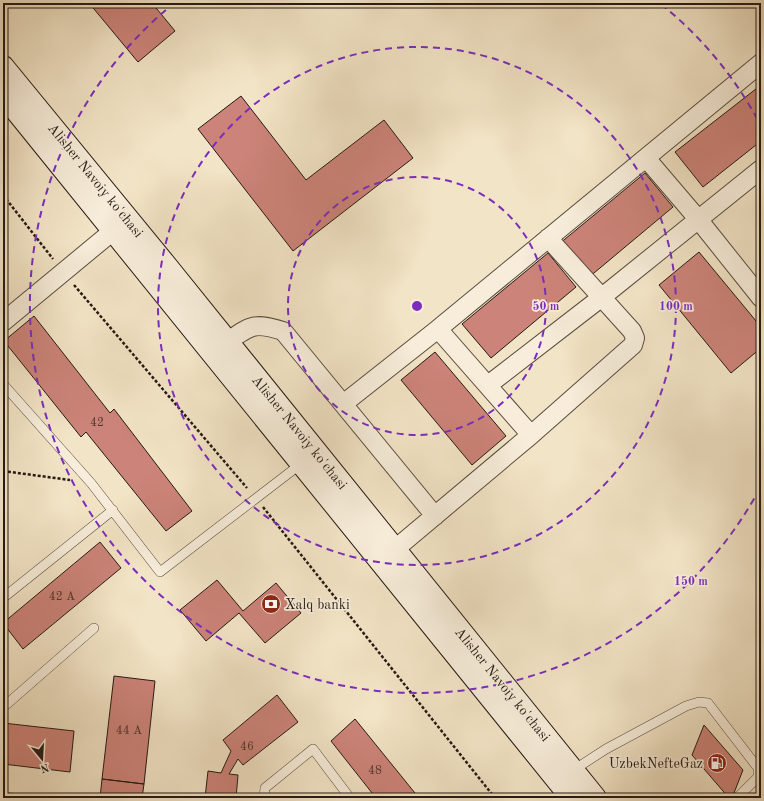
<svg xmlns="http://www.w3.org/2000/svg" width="764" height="801" viewBox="0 0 764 801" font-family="'Old Standard TT',serif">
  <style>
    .green { fill: #b7c597; stroke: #6e6f55 }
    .building { fill: #cc8379; stroke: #251913 }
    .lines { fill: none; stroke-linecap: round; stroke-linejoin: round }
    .service-casing { stroke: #584c40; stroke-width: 10 }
    .minor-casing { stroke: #584c40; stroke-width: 20 }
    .secondary-casing { stroke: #251913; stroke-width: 24 }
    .path { stroke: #251913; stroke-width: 2.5; stroke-dasharray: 3 2; stroke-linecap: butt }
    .service { stroke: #f7edda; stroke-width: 9 }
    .minor { stroke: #f7edda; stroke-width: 18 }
    .secondary { stroke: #f7edda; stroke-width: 22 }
    .ring { fill: none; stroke: #7b2cbf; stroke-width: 2; stroke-dasharray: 7 5 }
    .labels { text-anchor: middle; stroke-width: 3.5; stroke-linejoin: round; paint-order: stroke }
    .number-label { font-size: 12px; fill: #4f342c }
    .street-label { font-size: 14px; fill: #251913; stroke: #f7edda }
    .poi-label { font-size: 14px; fill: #251913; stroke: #f7edda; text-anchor: start }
    .centre { fill: #7b2cbf; stroke: #f7edda; stroke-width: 2 }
    .ring-label { font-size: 12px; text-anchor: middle; font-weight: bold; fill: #7b2cbf; stroke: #f7edda; stroke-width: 3.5; stroke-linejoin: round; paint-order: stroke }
  </style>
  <rect width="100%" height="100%" fill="#f2e4c6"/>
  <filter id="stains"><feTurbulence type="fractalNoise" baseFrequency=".005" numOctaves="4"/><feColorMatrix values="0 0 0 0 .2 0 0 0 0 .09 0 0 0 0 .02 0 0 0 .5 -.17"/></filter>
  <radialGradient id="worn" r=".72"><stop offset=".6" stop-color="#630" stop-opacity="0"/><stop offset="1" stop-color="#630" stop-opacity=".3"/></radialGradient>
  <path class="green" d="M8 793 56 797V798H7Z"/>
  <path class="building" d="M89 3H152L175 31 138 62Z
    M761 85V141L703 187 675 152Z
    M241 96 306 180 384 120 413 158 293 251 198 129Z
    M645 173 673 207 588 278 559 244Z
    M699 252 761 327V348L731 373 659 285Z
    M548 253 576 287 491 358 462 324Z
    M34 316 110 413 114 409 192 511 166 531 86 432 81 437 4 341Z
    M435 352 506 436 472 465 401 380Z
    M100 542 121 568 23 649 3 623Z
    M217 580 243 611 276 583 301 613 265 643 239 613 206 641 180 610Z
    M114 676 155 681 144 784 102 779Z
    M277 695 298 722 243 765 238 759 229 774 238 775 236 798H205L208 771 221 773 231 751 223 740Z
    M355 719 419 798H376L331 741Z
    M3 723 74 731 70 772 3 764Z
    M704 725 743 770 732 798H729L692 755Z
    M102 779 144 784 142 798H100Z"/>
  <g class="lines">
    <defs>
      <path id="service" d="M3 384 91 483 160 572 302 463
        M3 598 113 510
        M3 705 7 704 94 628
        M572 771 606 749 686 706 699 702 708 703 758 768V777L737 798
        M264 798 265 788 313 749 350 798"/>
      <path id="minor" d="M646 158 698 219 761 298
        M3 322 113 231
        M227 342C251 325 254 322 283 331L435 516
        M488 385 602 297 761 169
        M343 404 438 329
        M531 435 633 345 635 338 632 331 548 238
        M394 550 531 435 438 329 761 63"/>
      <path id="secondary" d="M3 67 167 267 595 798
        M3 94 572 798"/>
    </defs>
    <use href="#service" class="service-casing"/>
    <use href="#minor" class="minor-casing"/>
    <use href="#secondary" class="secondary-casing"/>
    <path class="path" d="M3 195 53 259
      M74 285 247 488
      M3 471 70 480
      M263 507 495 798"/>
    <use href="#service" class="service"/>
    <use href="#minor" class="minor"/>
    <use href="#secondary" class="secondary"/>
  </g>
  <g class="ring">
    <circle cx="417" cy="306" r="129"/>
    <circle cx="417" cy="306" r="259"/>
    <path d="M760 488A388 388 0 1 1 173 4M661 4A388 388 0 0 1 760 124"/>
  </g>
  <defs>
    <symbol id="bank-disc" viewBox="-11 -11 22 22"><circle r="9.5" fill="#8f2418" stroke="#f7edda"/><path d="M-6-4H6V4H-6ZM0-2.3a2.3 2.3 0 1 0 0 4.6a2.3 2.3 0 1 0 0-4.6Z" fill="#fff"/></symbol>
    <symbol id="fuel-disc" viewBox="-11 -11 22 22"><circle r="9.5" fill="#8f2418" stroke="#f7edda"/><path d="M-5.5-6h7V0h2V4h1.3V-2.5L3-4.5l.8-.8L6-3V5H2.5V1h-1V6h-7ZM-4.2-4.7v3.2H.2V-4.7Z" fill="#fff"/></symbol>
  </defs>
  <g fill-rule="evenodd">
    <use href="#bank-disc" x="260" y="593" width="22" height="22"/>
    <use href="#fuel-disc" x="706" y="752" width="22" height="22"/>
  </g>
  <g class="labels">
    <g class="number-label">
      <text x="97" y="426">42</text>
      <text x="62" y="600">42 А</text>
      <text x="129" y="734">44 А</text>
      <text x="247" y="750">46</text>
      <text x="375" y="774">48</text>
    </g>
    <g class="street-label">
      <text transform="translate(96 180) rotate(51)" y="5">Alisher Navoiy ko'chasi</text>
      <text transform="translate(300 432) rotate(51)" y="5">Alisher Navoiy ko'chasi</text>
      <text transform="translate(503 684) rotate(51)" y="5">Alisher Navoiy ko'chasi</text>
    </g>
    <g class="poi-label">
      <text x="285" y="609">Xalq banki</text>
      <text x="703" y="768" text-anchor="end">UzbekNefteGaz</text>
    </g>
  </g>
  <circle cx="417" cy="306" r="6" class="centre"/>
  <g class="ring-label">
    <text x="546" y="310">50 m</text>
    <text x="676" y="310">100 m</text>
    <text x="691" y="585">150 m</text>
  </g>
  <rect width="764" height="801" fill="none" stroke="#f2e4c6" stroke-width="16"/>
  <rect x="4" y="4" width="756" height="793" fill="none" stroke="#251913" stroke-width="2"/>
  <rect x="8" y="8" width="748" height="785" fill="none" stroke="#251913"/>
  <g transform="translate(42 759) rotate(162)" stroke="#f7edda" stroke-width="3" paint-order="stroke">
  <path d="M0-3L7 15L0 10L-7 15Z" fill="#251913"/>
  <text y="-6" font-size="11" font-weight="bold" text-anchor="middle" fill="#251913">N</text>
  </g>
  <rect width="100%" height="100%" filter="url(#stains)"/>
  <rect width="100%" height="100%" fill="url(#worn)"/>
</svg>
